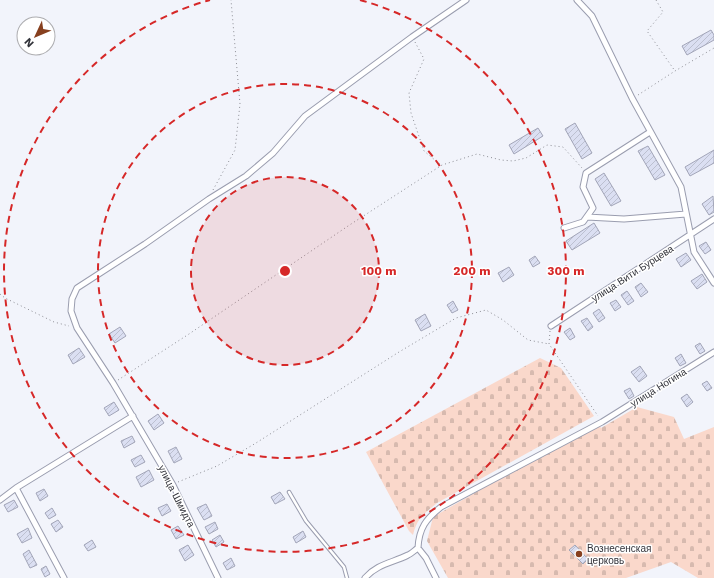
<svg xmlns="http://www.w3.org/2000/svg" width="714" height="578" viewBox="0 0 714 578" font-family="'Work Sans',sans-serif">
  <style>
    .cemetery { fill: url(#cemetery-stones) }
    .building { fill: url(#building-hatch); stroke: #a2a5b8 }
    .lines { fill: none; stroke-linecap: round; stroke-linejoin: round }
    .service-casing { stroke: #9a9daf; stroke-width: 4.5 }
    .minor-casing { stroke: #9a9daf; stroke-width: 7 }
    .path { stroke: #8c8d94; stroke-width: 1; stroke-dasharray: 1 3; stroke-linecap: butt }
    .service { stroke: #fff; stroke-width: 2.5 }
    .minor { stroke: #fff; stroke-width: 5 }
    .ring { fill: none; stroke: #d62828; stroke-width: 2; stroke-dasharray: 7 5 }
    .poi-dot { fill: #87401f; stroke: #fff; stroke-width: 1.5 }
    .labels { text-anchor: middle; stroke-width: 3; stroke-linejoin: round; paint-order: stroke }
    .street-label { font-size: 10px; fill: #32333a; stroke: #fff }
    .poi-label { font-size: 10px; fill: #32333a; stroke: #fff; text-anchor: start }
    .centre { fill: #d62828; stroke: #fff; stroke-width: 2 }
    .ring-label { font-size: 12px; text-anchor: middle; font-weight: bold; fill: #d62828; stroke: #fff; stroke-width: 3; stroke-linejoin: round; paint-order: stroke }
  </style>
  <defs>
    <pattern id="cemetery-stones" width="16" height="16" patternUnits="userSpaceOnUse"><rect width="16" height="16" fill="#fad8cb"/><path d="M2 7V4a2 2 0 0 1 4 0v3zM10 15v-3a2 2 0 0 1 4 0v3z" fill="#d7baaf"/></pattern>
    <pattern id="building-hatch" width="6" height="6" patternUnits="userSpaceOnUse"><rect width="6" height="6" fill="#dbdff2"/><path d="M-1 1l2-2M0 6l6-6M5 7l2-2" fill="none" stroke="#bcc0d0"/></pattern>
  </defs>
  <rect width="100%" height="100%" fill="#f2f4fb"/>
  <path class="cemetery" d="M540 358 561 368 594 416 437 503C424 514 417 518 413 535L409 531 366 452Z
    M637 407 674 417 684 439 714 427V578H698L671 562 626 578H448L427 541 433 517 597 422 601 428Z"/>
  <path class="building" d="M711 30 714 35V40L687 55 682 46Z
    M575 123 592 153 582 159 565 129Z
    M538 128 543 136 514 154 509 145Z
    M648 146 665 175 655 180 638 151Z
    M714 150V163L690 176 685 167Z
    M604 173 621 201 611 206 595 179Z
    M713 196 714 212 709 215 702 204Z
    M594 223 600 233 572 250 566 241Z
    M706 242 711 250 705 254 699 246Z
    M686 253 691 260 681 267 676 259Z
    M535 256 540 263 533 267 529 260Z
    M509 267 514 275 503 282 498 273Z
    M702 274 707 282 697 289 691 281Z
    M641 283 648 292 641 297 635 287Z
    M627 291 634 301 628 305 621 295Z
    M616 300 621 307 615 311 610 303Z
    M453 301 458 310 452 313 447 305Z
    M599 309 605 318 599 322 593 313Z
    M425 314 431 326 421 331 415 320Z
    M587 318 593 327 588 331 581 321Z
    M120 327 126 336 115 343 109 334Z
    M570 328 575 337 570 340 564 332Z
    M700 343 705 351 700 354 695 346Z
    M79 348 85 357 73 364 68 355Z
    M681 354 686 363 680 366 675 358Z
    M640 366 647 376 639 382 631 372Z
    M707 381 712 388 707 391 702 384Z
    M630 388 634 396 629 399 624 391Z
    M687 394 693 402 687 407 681 398Z
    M114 402 119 410 109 416 104 408Z
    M158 414 164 423 154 430 148 421Z
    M132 436 135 442 124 448 121 441Z
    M176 447 182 459 174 463 168 451Z
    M141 455 145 462 135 467 131 460Z
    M149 470 154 480 141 487 136 477Z
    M44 489 48 496 40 501 36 493Z
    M280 492 285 499 275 504 271 497Z
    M14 500 18 507 8 512 4 505Z
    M167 504 171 511 162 516 158 508Z
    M206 504 212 516 204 520 197 508Z
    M52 508 56 515 49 519 45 513Z
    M58 520 63 527 56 532 51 524Z
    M215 522 218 529 209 534 205 527Z
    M178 526 184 535 176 539 171 530Z
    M28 528 32 538 22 543 17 534Z
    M303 531 306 537 296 543 293 537Z
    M220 535 224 542 216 547 212 540Z
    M92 540 96 547 88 551 84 545Z
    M188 545 194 555 185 561 179 550Z
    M575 545 588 559 583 564 569 550Z
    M29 550 37 565 30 568 23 554Z
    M231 558 235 566 227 570 223 563Z
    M46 566 50 574 45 577 41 569Z"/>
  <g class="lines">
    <defs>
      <path id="service" d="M289 492 306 521 344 567 347 578"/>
      <path id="minor" d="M577 0 592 16 632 98 681 187 694 252 714 283
        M587 217 624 219 686 214
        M564 228 583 222 593 208 583 187 586 173 650 132
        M551 326 714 219
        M16 488 64 578
        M0 500 16 488 133 416
        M418 548 426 558 436 578
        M218 578 173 485 113 383 77 328 71 311 72 299 77 288 145 244 209 199 246 176 273 153 305 116 412 37 466 0
        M365 578C377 564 392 563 408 555 411 554 415 550 418 548 419 528 426 519 441 507L602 422 714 352"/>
    </defs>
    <use href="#service" class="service-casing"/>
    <use href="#minor" class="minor-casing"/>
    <path class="path" d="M656 0 663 12 647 31 675 71
      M415 42 424 59 409 93 411 113 424 151 441 165
      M638 95 675 71 714 48
      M213 190 235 150 240 104 231 0
      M0 294 5 298 54 322 69 326
      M550 331 549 344 598 416
      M118 380 189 334 348 226 442 165 477 154 501 160 513 161 526 158 547 145 563 147 582 168
      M178 482 217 466 256 443 399 352 456 318 486 310 503 320 528 340 549 344"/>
    <use href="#service" class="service"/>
    <use href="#minor" class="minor"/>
  </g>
  <circle cx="285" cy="271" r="94" fill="#d62828" fill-opacity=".12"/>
  <g class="ring">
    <circle cx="285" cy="271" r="94"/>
    <circle cx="285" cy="271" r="187"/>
    <path d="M360 0A281 281 0 1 1 210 0"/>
  </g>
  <circle class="poi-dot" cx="579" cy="554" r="4"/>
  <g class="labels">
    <g class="street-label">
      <text transform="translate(632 273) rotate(-33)" y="4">улица Вити Бурцева</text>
      <text transform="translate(658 387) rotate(-32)" y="4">улица Ногина</text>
      <text transform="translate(177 496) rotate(63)" y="4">улица Шмидта</text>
    </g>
    <g class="poi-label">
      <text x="587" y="552">Вознесенская<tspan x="587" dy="12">церковь</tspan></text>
    </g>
  </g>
  <circle cx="285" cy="271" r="6" class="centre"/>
  <g class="ring-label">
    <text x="379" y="275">100 m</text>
    <text x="472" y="275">200 m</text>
    <text x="566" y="275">300 m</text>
  </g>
  <g transform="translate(36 36) rotate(226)"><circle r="19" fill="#ffffff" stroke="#adadb0"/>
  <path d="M0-3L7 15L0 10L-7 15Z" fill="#87401f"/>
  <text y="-6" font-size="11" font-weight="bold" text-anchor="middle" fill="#32333a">N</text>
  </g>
</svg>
